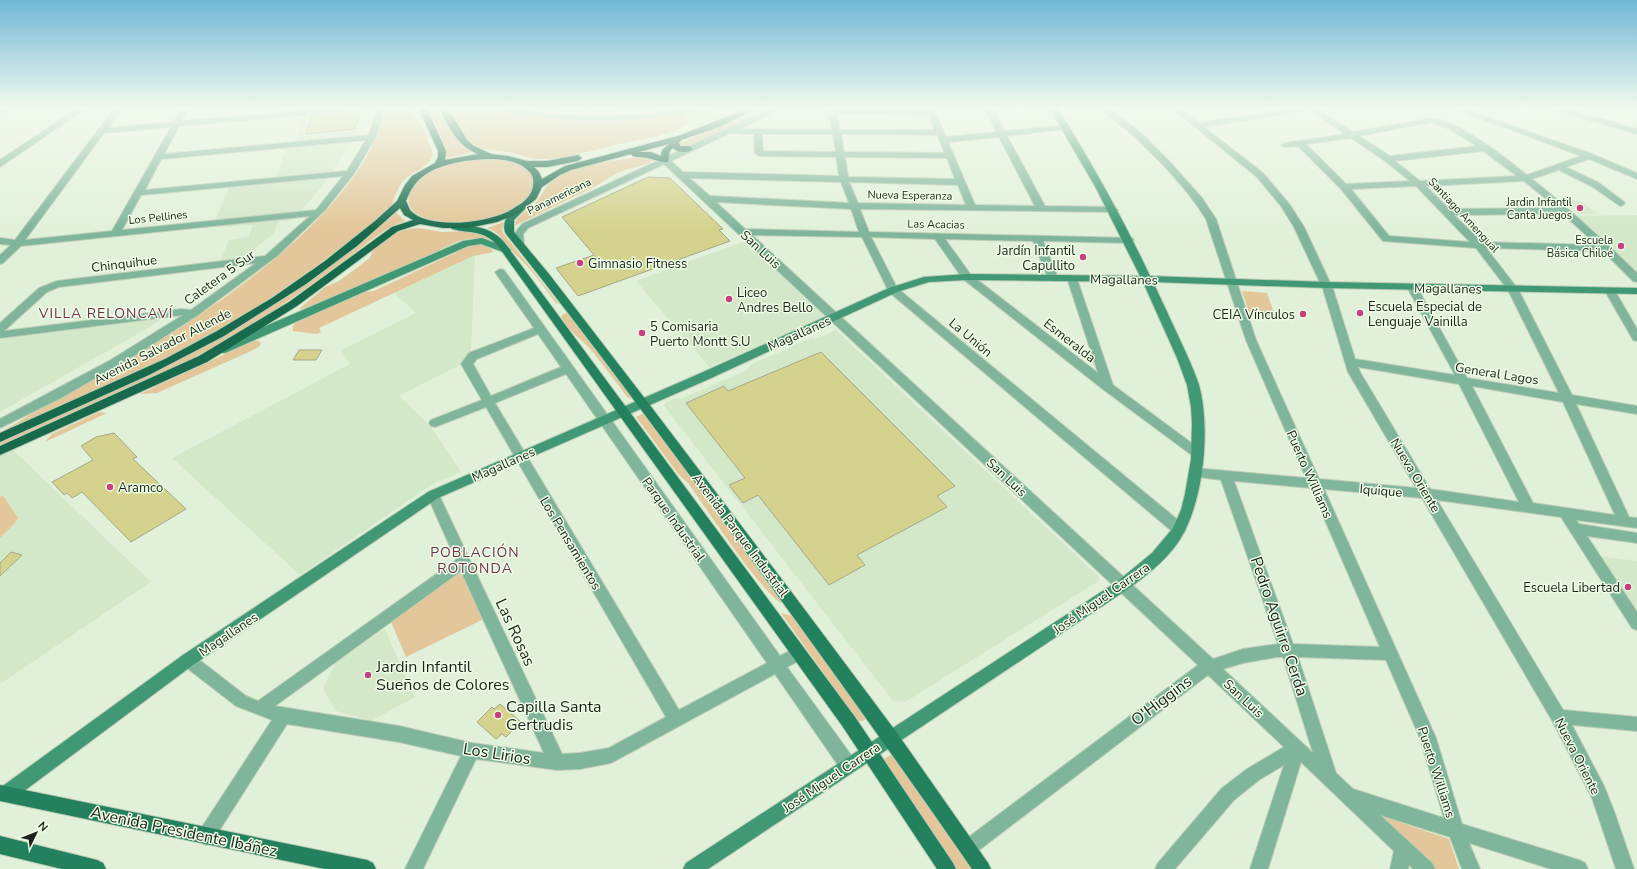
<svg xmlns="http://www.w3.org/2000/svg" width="1637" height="869" viewBox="0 0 1637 869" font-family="'Nunito Sans',sans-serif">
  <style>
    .built { fill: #d3e7c9 }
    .green { fill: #e3c699 }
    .building { fill: #d4d28c; stroke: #a6a68c }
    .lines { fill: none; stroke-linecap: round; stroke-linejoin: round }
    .street-casing { stroke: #beccb6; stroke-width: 2 }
    .secondary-casing { stroke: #beccb6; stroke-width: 2 }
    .primary-casing { stroke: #beccb6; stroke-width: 2 }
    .highway-casing { stroke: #beccb6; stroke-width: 2 }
    .street { fill: #7fb59b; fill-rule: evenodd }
    .secondary { fill: #409974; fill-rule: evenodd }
    .primary { fill: #23815d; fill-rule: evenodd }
    .highway { fill: #186a4c; fill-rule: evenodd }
    .poi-dot { fill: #c74181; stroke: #eefee6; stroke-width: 1.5 }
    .labels { text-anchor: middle; stroke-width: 3; stroke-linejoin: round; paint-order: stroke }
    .far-street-label { font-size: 11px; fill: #1c2219; stroke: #eefee6 }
    .far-poi-label { font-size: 11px; fill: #1c2219; stroke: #eefee6; text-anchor: end }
    .street-label { font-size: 13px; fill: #1c2219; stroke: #eefee6 }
    .poi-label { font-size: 13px; fill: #1c2219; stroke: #eefee6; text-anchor: start }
    .neighbourhood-label { font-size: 14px; letter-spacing: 1px; fill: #702e4c; stroke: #eefee6 }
    .near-street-label { font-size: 16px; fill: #1c2219; stroke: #eefee6 }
    .near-poi-label { font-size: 16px; fill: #1c2219; stroke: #eefee6; text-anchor: start }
  </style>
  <rect width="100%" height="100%" fill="#e1f1d9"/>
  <path class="built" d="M291 109H362L355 135 328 178 295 219 278 222 273 234 242 259 220 262 229 240 248 237 253 225 212 227 229 188 274 182 286 149 294 147 304 115 289 116Z
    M1563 201H1580L1598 214H1578Z
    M1637 215V277L1574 216Z
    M745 241 825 317 709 367 636 281Z
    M473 256 475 257 471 351 458 366 399 396 431 427 461 472 434 483 300 575 172 458 350 364 341 350 416 313 394 293Z
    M159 319 160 320 158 322 127 340 0 412V339Z
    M836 330 1098 576 1099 581 905 702 893 701 664 406 665 403 674 399 683 398 747 370 752 364 812 338 816 339Z
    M12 449 151 582 0 684V454Z
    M1599 556 1637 561V613Z
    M385 629 415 697 371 721 336 711 323 689 336 662Z"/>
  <path class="green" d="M385 109H411L413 115 422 126 433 154C431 166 413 172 405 179 396 188 395 200 389 210 330 257 271 301 205 338 139 375 69 403 0 434V432C14 425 26 417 39 409 46 404 55 401 63 396 83 386 102 375 121 364 207 314 366 211 385 109Z
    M428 109H437L459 143 472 152 446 158 441 136Z
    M451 109C465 109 480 107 494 109 530 114 565 121 602 121 643 120 682 109 722 109L705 116 694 115 683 117 690 122C672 136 645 138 624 143 600 148 560 161 537 159 527 158 518 153 508 152 484 148 473 151 460 128 456 121 453 116 451 109Z
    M533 109H589L586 114Z
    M597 109H626L612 114 594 115Z
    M760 109H771L686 147 681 148 678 144 739 119Z
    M637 157 654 160C645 166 633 167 623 171 613 174 606 180 598 185L514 226C516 216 526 212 534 205 541 198 543 189 550 183 573 162 608 163 637 157Z
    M486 159C500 159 525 160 532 176 536 185 531 194 524 200 502 222 452 230 423 217 417 215 410 210 409 203 407 195 410 189 415 184 434 165 461 161 486 159Z
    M396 212 405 221C383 228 365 245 347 259 316 281 285 304 253 324 174 373 84 409 0 447V442L159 370 221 337 289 294 350 250Z
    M504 222 502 229 503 233 559 304 556 303C543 286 530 267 514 253 504 243 501 232 487 228Z
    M419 228 442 232 469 231 483 233 493 241 477 238 461 240C441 249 308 312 299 309L325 287 339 281 370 258 373 250 397 232 410 229Z
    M479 243 486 245 494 252 473 256 319 328 321 332 317 334 293 331V326L297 321 358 293 374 291 455 253 464 246Z
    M1242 291 1267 293 1276 318 1250 316Z
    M567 313 631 396V398H628C616 382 604 366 592 351 581 338 570 333 561 317L563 314Z
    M253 341H258L261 343 260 346 249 352 157 393 140 394Z
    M99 412 107 413 45 442 52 434Z
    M642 414H645L785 603 783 604C764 597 704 505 688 483L679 475 636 417Z
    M2 496 4 497 18 518 15 523 0 538V497Z
    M460 573 463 575 484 619 406 657 391 622 456 574Z
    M781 613 796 617 868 717 863 721H858Z
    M894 753 972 869H957L884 759Z
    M1383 818H1387L1449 839 1459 869H1433Z"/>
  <path class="building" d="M360 110 355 129 306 134 312 115Z
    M648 177 670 178 723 229 719 230 730 241 578 296 556 268 594 255 562 217Z
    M299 350H322L316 360H293Z
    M821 352 955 486 937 496 947 507 857 555 865 565 829 585 758 495 743 503 729 485 745 478 686 403 724 386 728 391Z
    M114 433 137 457 133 459 186 509 131 542 82 492 72 498 67 493 64 495 52 482 93 460 81 446 96 437Z
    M11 552 22 555 0 576V563Z
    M500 704 521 722 506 737 502 734 496 739 477 722 492 707 494 709Z"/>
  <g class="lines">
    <defs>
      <path id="street" d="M0 109H10L0 114Z
        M76 109H85L0 167V160Z
        M114 109H122L108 128 174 122 181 109H189L182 121 322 109H348L344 111 179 126 164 154 369 135 377 109H385L376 137 353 175 326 209 277 256 198 315 144 350 61 398 0 428V419L109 361 183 315 0 338V323L39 288 57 281 265 256 310 216 21 246 3 263 0 264V255L11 245 0 244V238L15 240ZM171 127 112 231 25 240 104 133ZM366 140 347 171 145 190 161 159ZM343 176 316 210 122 230 141 195ZM256 263 191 310 181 309 4 331 47 292 59 287Z
        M497 109H513L549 114 598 116 646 114 683 109H698L694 111C629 124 566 122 501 111Z
        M769 109H779L740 129 832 130 827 109 927 111 926 109H934L946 137 997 132 985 109H993L1005 131 1068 125 1069 127 1065 129 1007 136 1045 206 1113 207 1118 210 1116 212 860 209 869 232 1132 238 1134 240 1129 243 1043 241 1058 278 1053 281 1048 278 1033 241 945 239 971 275 1098 373 1067 278 1068 276H1076L1113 385 1201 450 1203 453 1201 456 1197 457 1193 456 1104 390 963 279 935 239 871 237 897 288 1184 525 1186 529 1184 533 1179 534 1174 533 889 292 862 237 752 235 1213 659 1243 649 1278 644 1221 480 1191 476 1189 473 1191 470 1195 468 1306 478 1246 340 1206 219C1187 188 1161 162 1135 137 1126 128 1108 118 1102 109H1110L1140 132 1168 160 1202 198 1216 219 1256 340 1319 479 1416 488 1348 372 1323 289 1294 227 1281 206 1257 177 1173 109H1181L1199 123 1289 109H1306L1302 111 1204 127 1263 173 1290 205 1304 227 1333 289 1355 359 1455 375 1407 287 1412 284 1417 287 1467 378 1559 393 1508 290 1476 248 1383 241 1341 189 1298 146 1285 147 1281 145 1285 143 1345 134 1309 109H1318L1353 132 1432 118C1462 123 1503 156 1527 175L1581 156 1455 109H1465L1592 154 1637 173V179L1589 159 1566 167 1599 183 1623 201 1625 203 1623 205 1620 206 1593 187 1559 170 1532 179C1570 209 1603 240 1637 273V282L1633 281 1603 251 1486 248 1518 289 1572 395 1637 406V414L1576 404 1629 517 1637 518V528L1576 520 1579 524 1637 533V543L1587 536 1637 612V630L1632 628 1561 517 1437 500 1563 710 1637 717V731L1572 725 1604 786 1614 811 1634 869H1616L1592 798 1553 722 1422 498 1324 489 1436 738 1462 824 1579 860 1585 863 1588 869H1551L1469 843 1480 869H1462L1450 837 1380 815 1432 863 1435 869H1413L1409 865 1408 869H1390L1394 851 1301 762 1268 869H1250L1284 765 1259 780 1234 800 1175 869H1155L1158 863 1222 788 1247 769 1284 747 1208 675 974 854 968 857 962 854 959 848 962 842 1198 665 664 164 528 228 523 234 524 244 522 246 519 247 514 244V234L522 224ZM836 113 929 115 935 130H840ZM1432 122 1449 129 1477 146 1390 156 1359 136ZM730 133 754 134 755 153 759 156 836 157 839 176 683 172 671 161ZM762 134H833L836 152 763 151ZM841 134 937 135 945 153 844 152ZM999 137 1035 206 975 205 948 142ZM1351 138 1385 161 1410 181 1346 184 1306 144ZM1483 151 1517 176 1420 181 1395 161ZM845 157 947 158 955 179 848 177ZM689 178 841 182 849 203 710 196ZM1524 181 1557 208 1449 209 1426 186ZM849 182 958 185 966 205 858 203ZM1416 186 1470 242 1389 236 1351 189ZM716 202 851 209 859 232 745 229ZM1563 214 1597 245 1482 242 1454 215ZM1358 367 1459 384 1519 502 1430 489 1360 372ZM1472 386 1563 402 1615 515 1533 503ZM1234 481 1311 488 1380 647 1293 644ZM1277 657H1283L1313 753 1223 669 1243 663ZM1298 657 1386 660 1420 738 1444 818 1353 789 1336 773Z
        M1556 109H1567L1637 129V134L1557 111Z
        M500 269 504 270 780 656 799 646 804 648 806 653 804 658 787 667 854 759 856 765 854 771 848 773 842 771 775 674 611 763 580 769 557 770 476 759 423 869H405L461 756 399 742 287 724 212 842 206 845 200 842 197 836 200 830 272 720 236 706 183 665 181 660 183 655 188 653 193 655 246 696 258 701 456 560 427 495 428 492 433 490 438 492 439 495 562 754 580 753 609 748 666 717 486 407 435 427 431 426 429 423 431 420 482 400 461 364 469 353 534 328 495 272ZM538 334 561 367 491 396 473 364 477 359ZM566 374 767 663 679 710 495 403ZM461 571 544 753 472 743 399 726 275 706Z
        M1610 288 1615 291 1637 329V341L1633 340 1632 338 1605 291Z"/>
      <path id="secondary" d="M1050 109H1058C1092 163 1123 219 1150 276L1326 282 1637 288V294L1326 288 1153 282C1162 301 1171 321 1180 340 1187 355 1194 370 1199 385 1211 430 1204 505 1177 544 1164 562 1146 576 1128 589L708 869H683L686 863 1118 581 1152 553 1173 528 1181 510 1185 494 1191 459 1192 423 1191 407 1187 385 1177 358 1143 282 967 280 929 282 897 292 709 379 438 498 193 665 12 800 6 802 0 800V788L183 655 428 492 701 373 889 288 924 277 967 274 1140 276 1096 188Z
        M482 238 509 248 511 250 506 253 481 244 468 246 225 353H217L216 350 217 347 463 241Z"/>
      <path id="primary" d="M522 204 527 207 514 220V232L549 274 646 400 802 606 897 733 988 863 991 869H972C883 740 792 615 700 489 636 403 573 317 506 234 500 223 510 207 522 204Z
        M455 224C474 226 491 227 504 242L855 717 953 863 956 869H937L843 727 498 246C483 229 471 234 452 229L450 227 452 225Z
        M0 785 367 860 373 863 376 869H325L0 801Z
        M0 836 97 860 103 863 106 869H62L0 854Z"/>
      <path id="highway" d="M419 109H427L446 151 445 160 478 154C459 147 447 126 440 109H448L468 141 474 146 491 154 508 156 527 161H547L578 155 582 158 578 161 547 167H534L539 172 542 179 565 166 681 135 746 109H756L719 127 681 140 679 143 680 146H689L693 149C689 153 677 153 673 148L670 151 668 162C662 163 648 157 639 157 635 157 633 157 631 154L571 170 560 175 542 187 536 199 519 213 497 222 468 228H443L420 224 398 231 297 306 207 362 0 455V446L199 356 289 302 392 227 413 220 404 215 400 208 357 246 306 284 224 336 149 375 0 442V433L165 359 217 331 272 298 325 261 375 221 397 201 405 185 412 176 435 163 438 157V151ZM669 144 662 150 661 156 651 152H639ZM493 159C508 160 523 162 532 175 547 218 437 236 412 212 409 210 408 204 406 201 408 196 410 191 413 187 427 164 468 159 493 159Z"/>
    </defs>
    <use href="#street" class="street-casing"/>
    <use href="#secondary" class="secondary-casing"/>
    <use href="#primary" class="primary-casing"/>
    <use href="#highway" class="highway-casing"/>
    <use href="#street" class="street"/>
    <use href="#secondary" class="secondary"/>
    <use href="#primary" class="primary"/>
    <use href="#highway" class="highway"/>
  </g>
  <linearGradient id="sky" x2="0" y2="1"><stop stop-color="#70b8d5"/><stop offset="0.47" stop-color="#f2f9ee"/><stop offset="1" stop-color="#f2f9ee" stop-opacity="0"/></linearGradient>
  <rect width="1637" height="230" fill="url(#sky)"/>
  <g class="poi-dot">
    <circle cx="1580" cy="208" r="4"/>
    <circle cx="1621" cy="246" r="4"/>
    <circle cx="1083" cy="257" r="4"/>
    <circle cx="580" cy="263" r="4"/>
    <circle cx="729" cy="299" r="4"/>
    <circle cx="1360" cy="313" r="4"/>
    <circle cx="1303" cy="314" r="4"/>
    <circle cx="642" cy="333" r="4"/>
    <circle cx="110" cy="487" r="4"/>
    <circle cx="1628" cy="587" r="4"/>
    <circle cx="368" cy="675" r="4"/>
    <circle cx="498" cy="715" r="4"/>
  </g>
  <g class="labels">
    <g class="far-street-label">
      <text transform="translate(910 195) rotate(1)" y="4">Nueva Esperanza</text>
      <text transform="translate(559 196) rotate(-26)" y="4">Panamericana</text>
      <text transform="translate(1464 215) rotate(47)" y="4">Santiago Amengual</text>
      <text transform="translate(158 217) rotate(-6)" y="4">Los Pellines</text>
      <text transform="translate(936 224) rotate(1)" y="4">Las Acacias</text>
    </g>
    <g class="far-poi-label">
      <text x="1572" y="206">Jardin Infantil<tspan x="1572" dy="13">Canta Juegos</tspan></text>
      <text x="1613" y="244">Escuela<tspan x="1613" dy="13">Básica Chiloé</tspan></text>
    </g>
    <g class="street-label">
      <text transform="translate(761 249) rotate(43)" y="5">San Luis</text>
      <text transform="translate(124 263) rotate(-7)" y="5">Chinquihue</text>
      <text transform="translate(219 277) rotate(-36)" y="5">Caletera 5 Sur</text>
      <text transform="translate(1124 279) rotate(1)" y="5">Magallanes</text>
      <text transform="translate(1448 288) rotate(1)" y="5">Magallanes</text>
      <text transform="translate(799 333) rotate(-24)" y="5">Magallanes</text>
      <text transform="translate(971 337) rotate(40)" y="5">La Unión</text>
      <text transform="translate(1070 340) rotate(38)" y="5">Esmeralda</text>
      <text transform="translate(162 346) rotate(-27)" y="5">Avenida Salvador Allende</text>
      <text transform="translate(1497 373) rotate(9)" y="5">General Lagos</text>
      <text transform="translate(503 464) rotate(-24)" y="5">Magallanes</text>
      <text transform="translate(1310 474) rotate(66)" y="5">Puerto Williams</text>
      <text transform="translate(1416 475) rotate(59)" y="5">Nueva Oriente</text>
      <text transform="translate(1007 477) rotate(43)" y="5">San Luis</text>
      <text transform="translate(1381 490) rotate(5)" y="5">Iquique</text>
      <text transform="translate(674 519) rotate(55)" y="5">Parque Industrial</text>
      <text transform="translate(741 535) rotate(53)" y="5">Avenida Parque Industrial</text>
      <text transform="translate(571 543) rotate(59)" y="5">Los Pensamientos</text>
      <text transform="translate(1101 598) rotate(-35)" y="5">José Miguel Carrera</text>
      <text transform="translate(228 634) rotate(-34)" y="5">Magallanes</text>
      <text transform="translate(1244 698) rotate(43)" y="5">San Luis</text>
      <text transform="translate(1578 756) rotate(63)" y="5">Nueva Oriente</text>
      <text transform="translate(1437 772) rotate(72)" y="5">Puerto Williams</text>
      <text transform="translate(831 777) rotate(-34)" y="5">José Miguel Carrera</text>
    </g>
    <g class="poi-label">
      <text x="1075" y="255" text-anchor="end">Jardín Infantil<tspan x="1075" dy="15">Capullito</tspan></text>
      <text x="588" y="268">Gimnasio Fitness</text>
      <text x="737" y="297">Liceo<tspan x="737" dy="15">Andres Bello</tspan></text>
      <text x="1368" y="311">Escuela Especial de<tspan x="1368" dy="15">Lenguaje Vainilla</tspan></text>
      <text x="1295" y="319" text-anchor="end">CEIA Vínculos</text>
      <text x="650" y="331">5 Comisaria<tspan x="650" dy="15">Puerto Montt S.U</tspan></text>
      <text x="118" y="492">Aramco</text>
      <text x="1620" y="592" text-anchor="end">Escuela Libertad</text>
    </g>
    <g class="neighbourhood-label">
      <text x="106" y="318">VILLA RELONCAVÍ</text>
      <text x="475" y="557">POBLACIÓN<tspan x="475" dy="16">ROTONDA</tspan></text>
    </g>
    <g class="near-street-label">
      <text transform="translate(1280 626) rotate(71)" y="6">Pedro Aguirre Cerda</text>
      <text transform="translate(516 632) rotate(65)" y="6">Las Rosas</text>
      <text transform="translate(1161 700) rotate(-37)" y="6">O'Higgins</text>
      <text transform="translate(497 753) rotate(9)" y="6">Los Lirios</text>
      <text transform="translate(184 831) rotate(12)" y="6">Avenida Presidente Ibáñez</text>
    </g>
    <g class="near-poi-label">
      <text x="376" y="672">Jardin Infantil<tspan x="376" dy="18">Sueños de Colores</tspan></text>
      <text x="506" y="712">Capilla Santa<tspan x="506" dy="18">Gertrudis</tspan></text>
    </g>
  </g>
  <g transform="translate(36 833) rotate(47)" stroke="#eefee6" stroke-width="3" paint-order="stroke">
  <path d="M0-3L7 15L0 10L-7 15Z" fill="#1c2219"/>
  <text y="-6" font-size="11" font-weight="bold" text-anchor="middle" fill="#1c2219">N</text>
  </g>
</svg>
